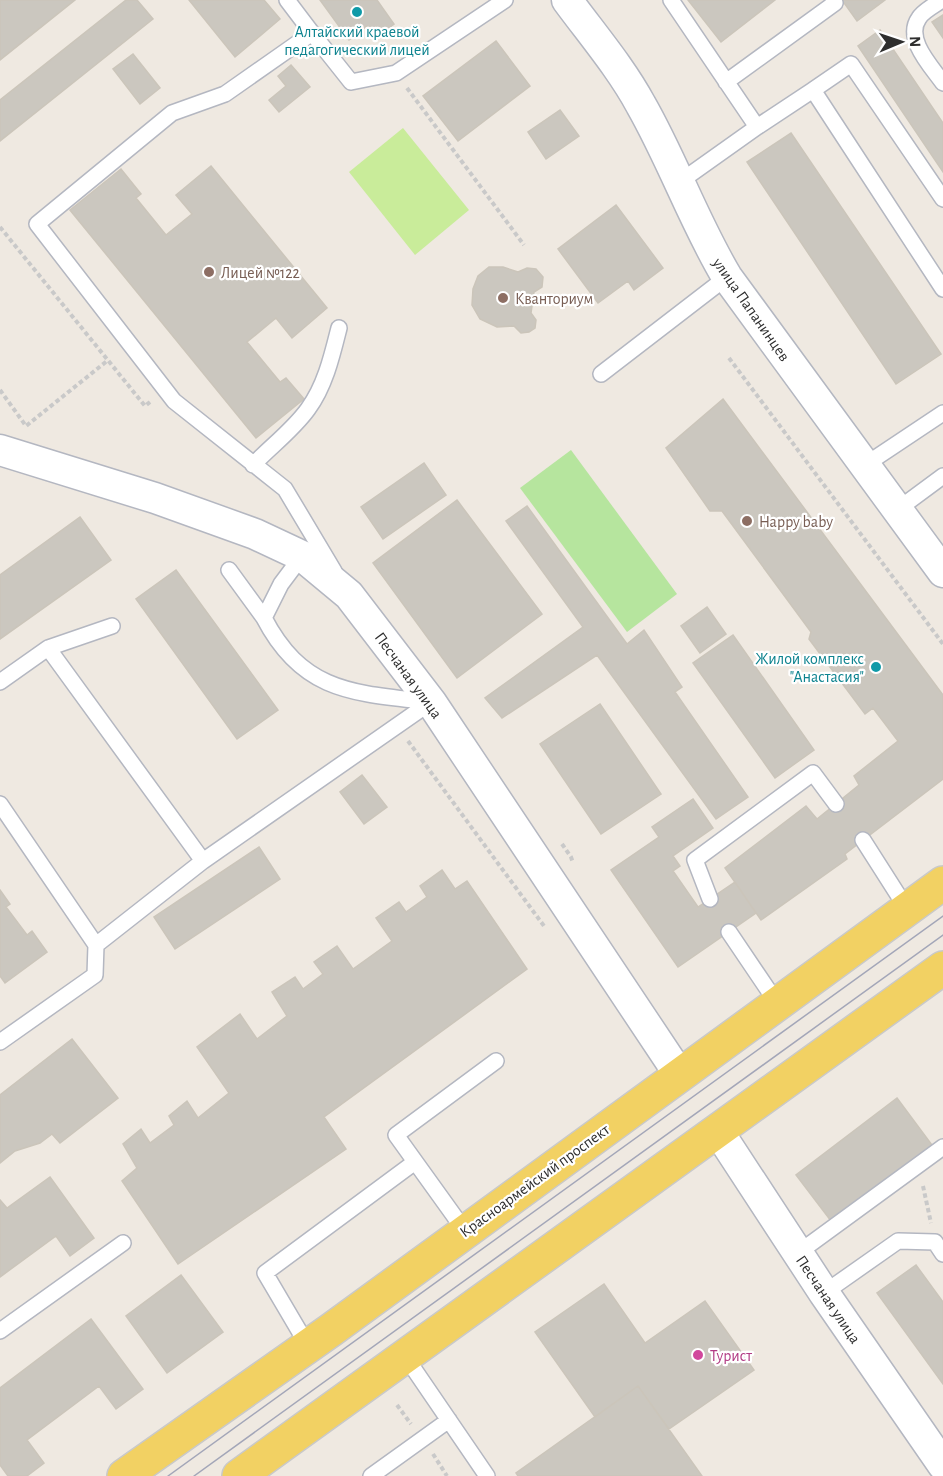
<svg xmlns="http://www.w3.org/2000/svg" width="943" height="1476" viewBox="0 0 943 1476" font-family="'Alegreya Sans',sans-serif">
  <style>
    .green { fill: #b6e59e }
    .pitch { fill: #c9ec9a }
    .building { fill: #cbc7bf; stroke: #cbc5ba; stroke-width: 1.5 }
    .lines { fill: none; stroke-linecap: round; stroke-linejoin: round }
    .lane-casing { stroke: #b4b7c1; stroke-width: 18 }
    .street-casing { stroke: #b4b7c1; stroke-width: 33 }
    .primary-casing { stroke: #c9c9c9; stroke-width: 36 }
    .path { stroke: #c9c9c9; stroke-width: 4; stroke-dasharray: 4.5 3; stroke-linecap: butt }
    .lane { stroke: #fff; stroke-width: 15 }
    .street { stroke: #fff; stroke-width: 30 }
    .primary { stroke: #f2d163; stroke-width: 33 }
    .tram { stroke: #a3a6b8; stroke-width: 1.5 }
    .culture-dot { fill: #0f9aa8; stroke: #fff; stroke-width: 2 }
    .education-dot { fill: #8d6e63; stroke: #fff; stroke-width: 2 }
    .hotel-dot { fill: #d1479c; stroke: #fff; stroke-width: 2 }
    .labels { text-anchor: middle; stroke-width: 4.5; stroke-linejoin: round; paint-order: stroke }
    .culture-label { font-size: 16px; fill: #0d838f; stroke: #fff }
    .education-label { font-size: 16px; fill: #785e54; stroke: #fff; text-anchor: start }
    .street-label { font-size: 16px; fill: #2e2e2e; stroke: #fff }
    .hotel-label { font-size: 16px; fill: #b23c85; stroke: #fff; text-anchor: start }
  </style>
  <rect width="100%" height="100%" fill="#efe9e1"/>
  <path class="green" d="M571 450 677 594 627 632 520 488Z"/>
  <path class="pitch" d="M403 128 469 210 415 255 349 172Z"/>
  <path class="building" d="M0 0H75L0 60Z
    M126 0H137L153 19 0 141V100Z
    M189 0H264L280 19 235 57Z
    M320 0H377L394 24 376 38 367 26 349 40Z
    M688 0H775L721 42Z
    M842 0H885L857 21Z
    M943 15V38L932 22Z
    M880 30 943 123V172L858 46Z
    M496 41 530 86 458 141 423 96Z
    M133 54 160 88 140 104 113 69Z
    M291 65 310 87 279 112 269 100 286 86 278 76Z
    M560 110 579 136 546 159 528 132Z
    M791 133 941 354 896 384 747 162Z
    M211 166 327 308 292 338 276 318 247 342 280 382 286 378 304 399 256 438 70 210 121 169 141 194 136 198 166 235 192 214 176 195Z
    M616 205 663 268 634 290 628 281 598 303 558 249Z
    M489 267H503L518 272 527 268 536 269 543 277 542 287 534 292 531 313 536 320 535 328 529 332 521 333 514 326 497 327 480 319 472 305 473 289 478 276Z
    M723 399 943 695V779L845 854 847 859 761 920 725 868 806 806 817 819 859 785 854 776 898 741 873 708 865 714 809 639 811 632 722 511H710L666 448Z
    M424 463 446 495 383 539 361 507Z
    M457 500 542 614 457 678 373 563Z
    M527 506 627 644 644 630 682 687 675 692 748 797 716 819 597 655 502 718 485 698 583 627 506 521Z
    M80 517 111 560 0 639V575Z
    M176 570 278 710 237 739 136 599Z
    M707 607 726 634 700 653 681 626Z
    M733 635 814 750 775 778 693 663Z
    M600 704 661 794 601 834 540 744Z
    M362 775 387 807 364 824 340 792Z
    M693 799 713 828 673 856 680 866 673 871 698 907 735 882 756 913 678 967 611 870 659 837 652 827Z
    M259 847 280 879 175 949 154 917Z
    M442 870 455 889 467 881 527 969 324 1117 346 1149 178 1264 122 1181 137 1168 123 1144 141 1129 150 1143 174 1125 169 1116 187 1101 198 1118 229 1093 197 1047 240 1014 257 1039 287 1016 272 992 295 977 303 989 323 974 314 962 337 946 353 969 392 941 376 918 399 902 406 912 427 897 420 886Z
    M0 890 10 904 6 907 27 935 32 931 47 952 5 983 0 976Z
    M72 1039 118 1098 60 1143 52 1134 40 1143 15 1151 0 1163V1095Z
    M897 1098 932 1145 831 1221 796 1175Z
    M50 1177 94 1238 70 1256 56 1236 0 1277V1200L7 1208Z
    M916 1265 943 1302V1384L877 1293Z
    M181 1275 223 1332 167 1373 126 1316Z
    M604 1284 645 1343 705 1301 754 1370 669 1429 638 1386 595 1417 535 1332Z
    M91 1319 143 1389 116 1409 99 1386 27 1440 44 1463 27 1476H8L0 1465V1388Z
    M638 1386 702 1476H518L516 1473Z"/>
  <g class="lines">
    <defs>
      <path id="lane" d="M287 0 312 33
        M671 0 757 127 681 181
        M942 0C935 5 923 11 919 18 904 39 932 67 943 83
        M726 82 835 3 833 0
        M813 90 851 64 943 199
        M757 127 813 90 943 289
        M601 374 727 277
        M253 465C270 447 293 430 308 409 325 386 332 356 339 328
        M865 465 943 413
        M897 510 943 476
        M302 556 281 584 264 618C303 693 354 693 431 702
        M229 570 264 618
        M334 571 285 489 174 401 37 224 172 113 225 94 312 33 351 82 396 73 505 0
        M48 648 112 626
        M0 682 48 648 203 861
        M0 804 96 945 95 975 0 1042
        M863 840 907 909
        M710 899 695 860 813 773 836 804
        M729 932 777 1003
        M96 945 203 861 431 702
        M465 1231 396 1135 496 1061
        M798 1253 943 1147
        M824 1293 898 1241 935 1242 943 1254
        M0 1331 123 1243
        M308 1346 265 1273 415 1162
        M405 1356 487 1476
        M371 1476 449 1420"/>
      <path id="street" d="M567 0C592 34 621 68 641 105 673 161 694 222 727 277L943 572
        M0 450 155 498 255 534 302 556 349 595 431 702 679 1074
        M718 1131 824 1293 943 1465"/>
      <path id="primary" d="M124 1476 331 1330 943 883
        M239 1476 943 968"/>
    </defs>
    <use href="#lane" class="lane-casing"/>
    <use href="#street" class="street-casing"/>
    <use href="#primary" class="primary-casing"/>
    <path class="path" d="M407 88 524 245
      M0 227 145 406 150 402
      M729 358 943 644
      M0 390 26 426 107 361
      M408 741 544 926
      M562 844 571 857 573 863
      M923 1186 931 1223
      M397 1405 411 1424
      M433 1454 447 1476"/>
    <use href="#lane" class="lane"/>
    <use href="#street" class="street"/>
    <use href="#primary" class="primary"/>
    <path class="tram" d="M168 1476 943 916
      M194 1476 943 935"/>
  </g>
  <g class="culture-dot">
    <circle cx="357" cy="12" r="6"/>
    <circle cx="876" cy="667" r="6"/>
  </g>
  <g class="education-dot">
    <circle cx="209" cy="272" r="6"/>
    <circle cx="503" cy="298" r="6"/>
    <circle cx="747" cy="521" r="6"/>
  </g>
  <circle class="hotel-dot" cx="698" cy="1355" r="6"/>
  <g class="labels">
    <g class="culture-label">
      <text x="357" y="37">Алтайский краевой<tspan x="357" dy="18">педагогический лицей</tspan></text>
      <text x="864" y="664" text-anchor="end">Жилой комплекс<tspan x="864" dy="18">"Анастасия"</tspan></text>
    </g>
    <g class="education-label">
      <text x="221" y="278">Лицей №122</text>
      <text x="515" y="304">Кванториум</text>
      <text x="759" y="527">Happy baby</text>
    </g>
    <g class="street-label">
      <text transform="translate(752 309) rotate(55)" y="6">улица Папанинцев</text>
      <text transform="translate(409 675) rotate(54)" y="6">Песчаная улица</text>
      <text transform="translate(534 1180) rotate(-36)" y="6">Красноармейский проспект</text>
      <text transform="translate(829 1299) rotate(56)" y="6">Песчаная улица</text>
    </g>
    <g class="hotel-label">
      <text x="710" y="1361">Турист</text>
    </g>
  </g>
  <g transform="translate(901 42) rotate(88)" stroke="#ffffff" stroke-width="4.5" paint-order="stroke">
  <path d="M0-4.5L10 22L0 15L-10 22Z" fill="#2e2e2e"/>
  <text y="-9" font-size="16" font-weight="bold" text-anchor="middle" fill="#2e2e2e">N</text>
  </g>
</svg>
